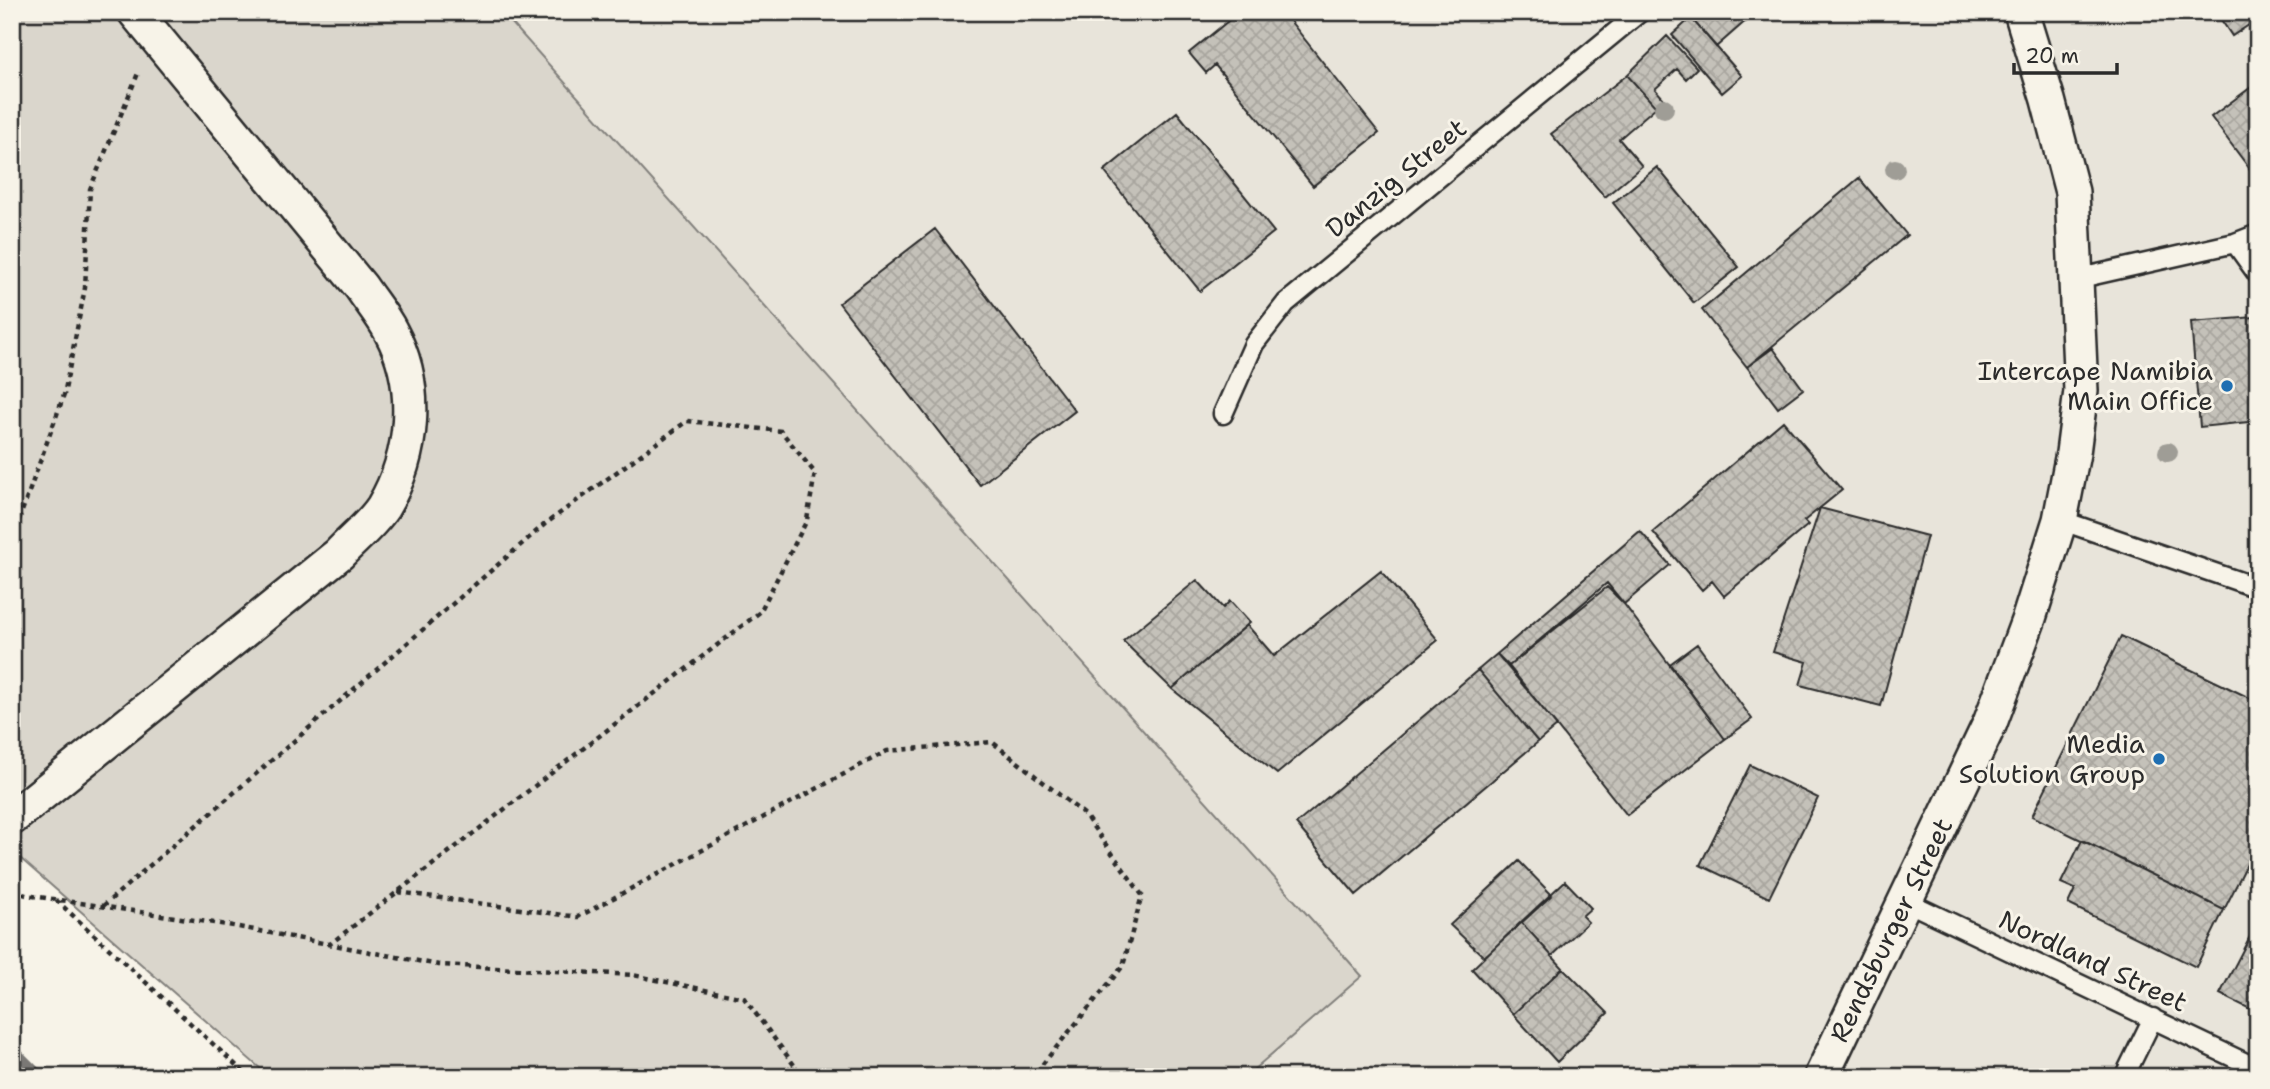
<svg xmlns="http://www.w3.org/2000/svg" width="2270" height="1089" viewBox="0 0 2270 1089" font-family="'Shantell Sans',sans-serif">
  <style>
    .built { fill: #e8e4da }
    .green { fill: #dad6cc; stroke: #82807c; stroke-width: 2 }
    .lines { fill: none; stroke-linecap: round; stroke-linejoin: round }
    .stream { stroke: #7a7874; stroke-width: 10 }
    .building { fill: url(#building-cross-hatch); stroke: #2b2b2b; stroke-width: 2 }
    .service-casing { stroke: #2b2b2b; stroke-width: 23 }
    .minor-casing { stroke: #2b2b2b; stroke-width: 38 }
    .path { stroke: #2b2b2b; stroke-width: 4.5; stroke-dasharray: 5 5; stroke-linecap: butt }
    .service { stroke: #f7f3e8; stroke-width: 18 }
    .minor { stroke: #f7f3e8; stroke-width: 33 }
    .tree { fill: #9f9d96 }
    .poi-dot { fill: #1f6fb2; stroke: #f7f3e8; stroke-width: 2.5 }
    .labels { text-anchor: middle; stroke-width: 6; stroke-linejoin: round; paint-order: stroke }
    .street-label { font-size: 26px; fill: #2b2b2b; stroke: #f7f3e8 }
    .poi-label { font-size: 26px; fill: #2b2b2b; stroke: #f7f3e8; text-anchor: end }
  </style>
  <defs>
    <pattern id="building-cross-hatch" width="8" height="8" patternUnits="userSpaceOnUse" patternTransform="scale(1.75)"><rect width="8" height="8" fill="#c4c1b9"/><path d="M0 0l8 8M0 8l8-8" fill="none" stroke="#a9a69f"/></pattern>
  </defs>
  <rect width="100%" height="100%" fill="#f7f3e8"/>
  <filter id="ink" filterUnits="userSpaceOnUse"><feTurbulence type="fractalNoise" baseFrequency=".0143" numOctaves="2"/><feDisplacementMap in="SourceGraphic" scale="14" xChannelSelector="R" yChannelSelector="G"/><feConvolveMatrix kernelMatrix="1 2 1 2 8 2 1 2 1" color-interpolation-filters="sRGB"/></filter>
  <g filter="url(#ink)">
    <path class="built" d="M502 12H2258V1077H1245L1361 976Z"/>
    <path class="green" d="M12 12H502L1362 976 1245 1077H270L12 851Z"/>
    <g class="lines">
      <path class="stream" d="M12 1048 41 1077"/>
    </g>
    <path class="building" d="M1239 12H1283L1379 133 1313 186 1215 65 1206 73 1189 53Z
      M1699 12H1756L1716 47 1691 18Z
      M2216 12H2258V19L2232 36Z
      M1691 18 1742 76 1722 93 1672 35Z
      M1667 36 1697 68 1686 79 1677 69 1655 89 1664 99 1656 107 1627 75Z
      M1627 75 1656 107 1619 139 1642 166 1605 197 1551 134Z
      M2258 82V180L2211 117Z
      M1177 112 1274 232 1200 291 1104 171Z
      M1657 167 1739 267 1694 303 1613 203Z
      M1859 178 1907 235 1747 367 1702 310Z
      M935 229 1075 411 980 485 839 303Z
      M2255 317 2258 351V421L2200 427 2191 322Z
      M1773 348 1803 389 1778 408 1747 367Z
      M1783 421 1842 490 1804 521 1808 525 1724 596 1712 581 1702 590 1653 532Z
      M1820 508 1927 536 1881 706 1800 685 1807 662 1773 652Z
      M1640 531 1670 565 1624 604 1607 583 1509 666 1497 654Z
      M1381 571 1438 640 1277 774 1172 689 1247 625 1274 656Z
      M1197 580 1223 608 1230 601 1250 623 1172 689 1123 641Z
      M1607 587 1624 604 1725 739 1627 815 1509 666Z
      M2121 636 2258 702V842L2224 910 2032 816Z
      M1697 644 1752 719 1725 739 1670 664Z
      M1497 654 1557 726 1538 742 1478 670Z
      M1478 670 1538 742 1356 895 1296 824Z
      M1750 765 1818 798 1769 898 1700 865Z
      M2082 840 2224 910 2196 967 2068 904 2075 889 2061 883Z
      M1519 861 1552 895 1484 957 1450 925Z
      M1565 881 1591 908 1582 916 1588 922 1552 956 1521 922Z
      M2258 921V1013L2220 994Z
      M1521 922 1563 968 1513 1014 1472 969Z
      M1563 968 1608 1013 1557 1062 1513 1014Z"/>
    <g class="lines">
      <defs>
        <path id="service" d="M2235 243 2258 275
          M2076 279 2235 243 2258 234
          M1223 414 1254 344 1286 303 1640 12
          M2060 520 2258 588
          M1905 901 2258 1069
          M2124 1077 2153 1018"/>
        <path id="minor" d="M12 818 339 554C353 539 372 524 383 507 414 455 420 386 391 332 383 316 371 302 361 287L135 12
          M1821 1077 1990 723 2029 618 2060 520 2073 453 2081 391 2072 192 2048 100 2021 12"/>
      </defs>
      <use href="#service" class="service-casing"/>
      <use href="#minor" class="minor-casing"/>
      <path class="path" d="M12 539 64 395 85 288 90 189 139 71
        M12 890 26 895 228 925 439 965 633 975 744 998 803 1077
        M398 892 578 917 887 751 992 742 1084 814 1142 895 1123 966 1032 1077
        M56 900 249 1077
        M103 906 545 524 687 421 781 431 815 473 807 520 760 612 330 944"/>
      <use href="#service" class="service"/>
      <use href="#minor" class="minor"/>
    </g>
    <g class="tree">
      <circle cx="1664" cy="108" r="10"/>
      <circle cx="1895" cy="169" r="10"/>
      <circle cx="2168" cy="452" r="10"/>
    </g>
  </g>
  <g class="poi-dot">
    <circle cx="2227" cy="386" r="7"/>
    <circle cx="2159" cy="759" r="7"/>
  </g>
  <g class="labels">
    <g class="street-label">
      <text transform="translate(1396 178) rotate(-39)" y="9">Danzig Street</text>
      <text transform="translate(1891 930) rotate(-64)" y="9">Rendsburger Street</text>
      <text transform="translate(2093 961) rotate(25)" y="9">Nordland Street</text>
    </g>
    <g class="poi-label">
      <text x="2213" y="380">Intercape Namibia<tspan x="2213" dy="30">Main Office</tspan></text>
      <text x="2145" y="753">Media<tspan x="2145" dy="30">Solution Group</tspan></text>
    </g>
  </g>
  <rect width="2270" height="1089" fill="none" stroke="#f7f3e8" stroke-width="42"/>
  <rect x="21" y="21" width="2228" height="1047" fill="none" stroke="#2b2b2b" stroke-width="2.5" filter="url(#ink)"/>
  <path d="M2014 63v10h103v-10" fill="none" stroke="#2b2b2b" stroke-width="3.5"/>
  <text x="2025" y="63" font-size="21" fill="#2b2b2b" stroke="#f7f3e8" stroke-width="5" paint-order="stroke">20 m</text>
</svg>
